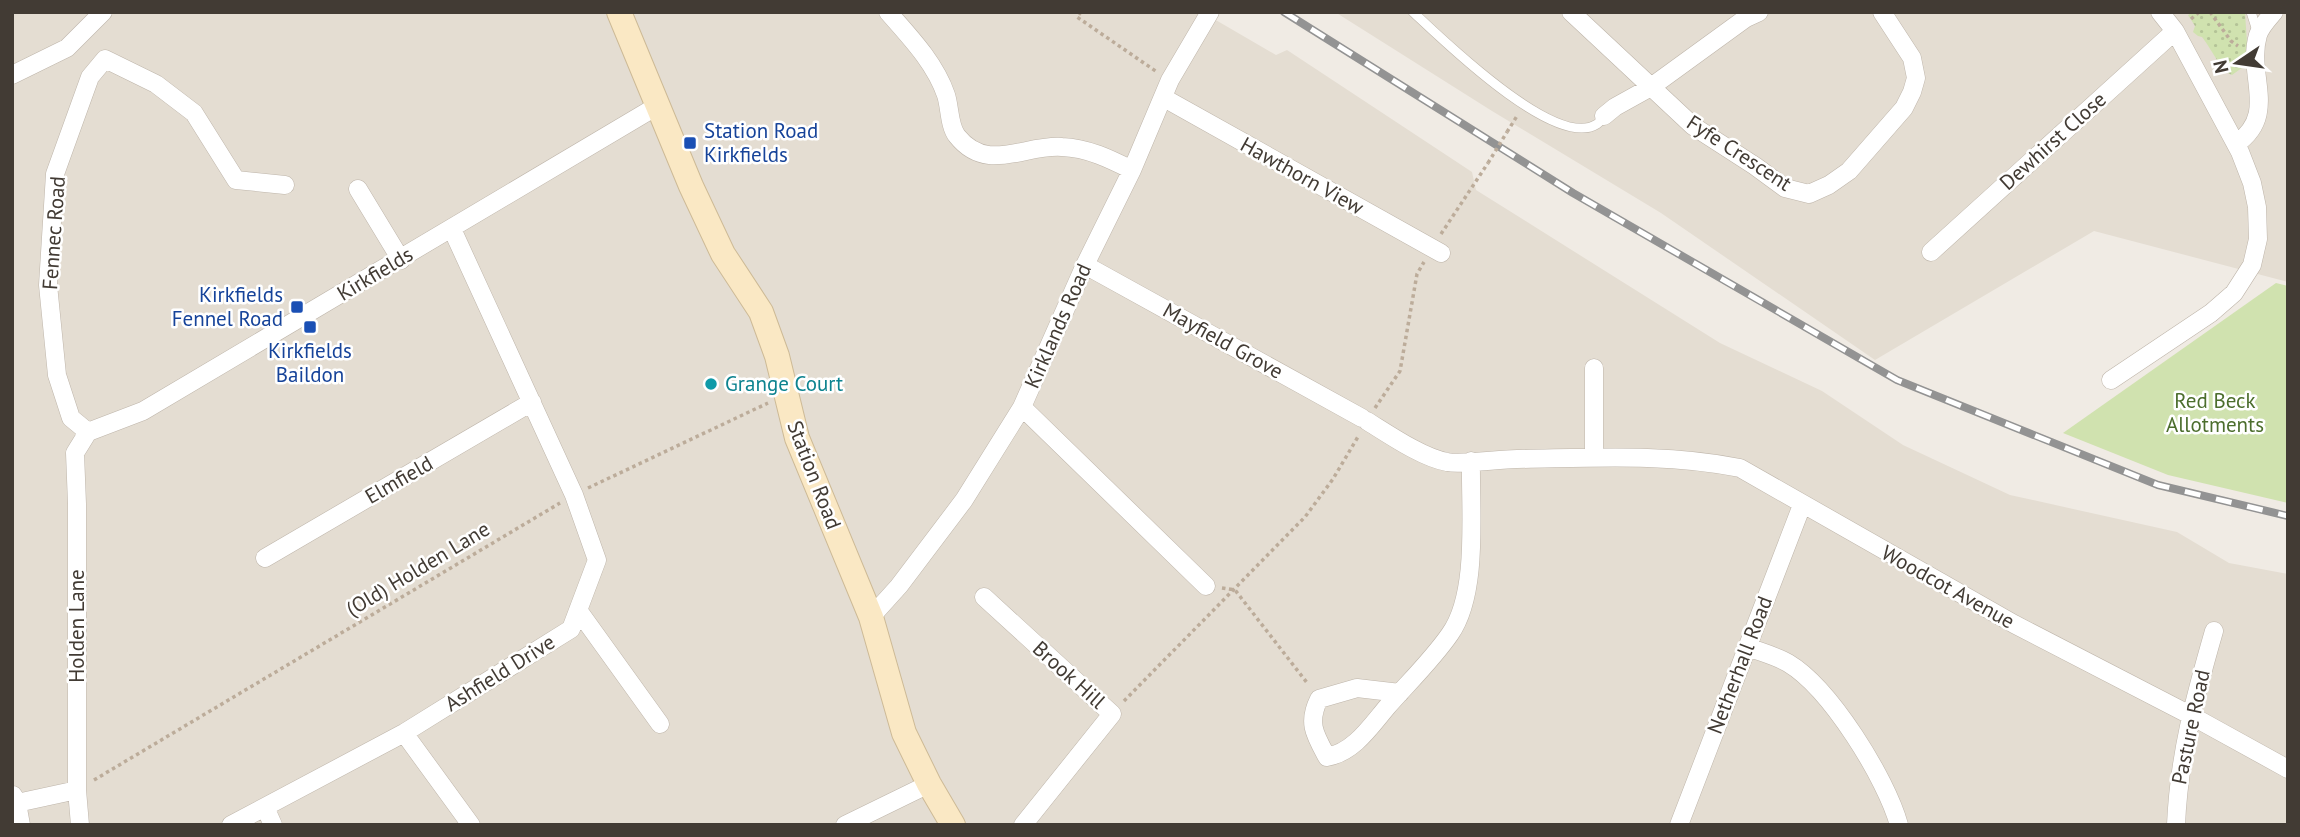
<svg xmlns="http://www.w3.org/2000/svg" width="2300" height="837" viewBox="0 0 2300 837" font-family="'PT Sans',sans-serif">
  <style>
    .residential { fill: #e4ddd2 }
    .park { fill: url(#park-dots) }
    .garden { fill: #d0e2af }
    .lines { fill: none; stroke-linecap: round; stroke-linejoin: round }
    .lane-casing { stroke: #beb5aa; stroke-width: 10 }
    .street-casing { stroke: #beb5aa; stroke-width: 19 }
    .secondary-casing { stroke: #cdba96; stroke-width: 26 }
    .path { stroke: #bcac9a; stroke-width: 3.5; stroke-dasharray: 3.5 3.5; stroke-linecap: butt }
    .lane { stroke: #fff; stroke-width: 9 }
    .street { stroke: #fff; stroke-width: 18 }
    .secondary { stroke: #fae8c4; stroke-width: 24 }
    .rail-casing { stroke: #939393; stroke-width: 8 }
    .rail { stroke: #fff; stroke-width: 5; stroke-dasharray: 16; stroke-linecap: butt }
    .path-bridge { stroke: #bcac9a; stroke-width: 3.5; stroke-dasharray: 3.5 3.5; stroke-linecap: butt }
    .transit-dot { fill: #1a4fb4; stroke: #fff; stroke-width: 2.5 }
    .culture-dot { fill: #0f9aa8; stroke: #fff; stroke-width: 2.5 }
    .labels { text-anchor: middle; stroke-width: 5; stroke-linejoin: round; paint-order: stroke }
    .transit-label { font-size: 21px; fill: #164399; stroke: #fff; text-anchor: start }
    .street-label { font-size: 21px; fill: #423b34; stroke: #fff }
    .culture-label { font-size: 21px; fill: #0d838f; stroke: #fff; text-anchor: start }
    .park-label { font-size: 21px; fill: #4c6e2d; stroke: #fff }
  </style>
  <defs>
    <pattern id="park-dots" width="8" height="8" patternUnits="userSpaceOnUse" patternTransform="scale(1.75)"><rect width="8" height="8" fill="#d0e2af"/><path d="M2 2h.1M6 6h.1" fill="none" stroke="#b4c397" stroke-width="1.8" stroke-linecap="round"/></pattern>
  </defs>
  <rect width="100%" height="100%" fill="#f0ebe4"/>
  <path class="residential" d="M12 12H1202L1276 55 1287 50 1472 172 1476 190 1720 343 1822 391 1903 445 2010 495 2177 532 2229 563 2288 574V825H12Z
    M1335 12H2288V282L2094 231 1875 360 1661 213 1492 111Z"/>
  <path class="park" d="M2193 12H2245L2248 59 2246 65 2232 75C2221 71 2211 48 2202 37L2198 36 2193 32 2195 26 2188 15Z"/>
  <path class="garden" d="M2276 283 2288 286V503L2168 475 2063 433Z"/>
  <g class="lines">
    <defs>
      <path id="lane" d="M1413 12C1442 39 1556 151 1597 124 1600 122 1602 119 1604 116
        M2251 12 2258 34"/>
      <path id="street" d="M888 12C910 37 935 63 946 95 950 107 949 126 957 136 987 174 1025 144 1062 147 1088 148 1110 159 1132 170
        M1571 12 1693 126 1755 166 1785 188 1809 194 1829 185 1849 171 1904 108 1912 92 1916 78 1912 58 1882 12
        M12 75 67 48 103 12
        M1164 98 1441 253
        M1604 116 1615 107 1651 87 1746 18 1759 12
        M2236 144C2279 114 2246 75 2258 35 2261 26 2268 19 2274 12
        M358 189 401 260
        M1931 252 2175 31
        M1085 265 1362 418
        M1594 368V457
        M2111 380 2211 313 2234 293 2252 265 2258 239 2257 207 2252 183 2240 152 2175 31 2160 12
        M1022 407 1206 586
        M1367 421C1388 434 1423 458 1447 462 1462 465 1499 459 1517 459 1591 458 1667 453 1740 468L2014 624 2190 715 2288 769
        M88 432 143 411 657 106
        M88 432 71 418 57 375 48 285 55 174 90 77 105 59 156 84 194 113 236 180 285 185
        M265 558 532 402
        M984 597 1112 714 1023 825
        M578 610 660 724
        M871 617 899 586 964 500 1022 407 1085 265 1132 170 1170 80 1210 12
        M1748 647C1760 652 1776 656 1788 663 1830 688 1886 778 1899 825
        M1400 693 1357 688 1319 699C1307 723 1315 735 1327 757 1354 752 1370 727 1387 707 1408 683 1432 660 1450 634 1479 593 1470 510 1471 461
        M404 733 471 825
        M13 795 17 803 21 825
        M17 803 77 790
        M265 807 273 825
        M80 825 77 790V504L75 453 88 432
        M231 825 404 733 571 629 597 560 574 495 452 229
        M845 825 929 784
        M1679 825 1802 505
        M2176 825C2179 755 2195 697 2214 631"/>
      <path id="secondary" d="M619 12 691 186 723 254 761 312 777 356 797 438 871 617 904 733 929 784 953 825"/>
    </defs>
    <use href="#lane" class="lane-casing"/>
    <use href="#street" class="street-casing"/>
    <use href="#secondary" class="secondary-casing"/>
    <path class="path" d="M1081 12 1077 17 1157 72
      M2210 12 2231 41 2238 46
      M2191 19 2199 12
      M1507 132 1517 116
      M1441 234 1488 163
      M1375 408 1400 371 1417 274 1424 262
      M588 488 768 403
      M1222 588 1235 590 1308 684
      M1124 701 1305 517 1333 479 1359 435
      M94 780 560 503"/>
    <use href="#lane" class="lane"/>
    <use href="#street" class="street"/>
    <use href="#secondary" class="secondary"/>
    <defs>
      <path id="rail" d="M1284 12 1573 193 1897 380 2158 485 2288 516"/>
    </defs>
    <use href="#rail" class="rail-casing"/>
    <use href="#rail" class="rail"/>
    <path class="path-bridge" d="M1488 163 1507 132"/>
  </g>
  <g class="transit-dot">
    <rect x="683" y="136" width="14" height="14" rx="3.5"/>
    <rect x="290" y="300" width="14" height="14" rx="3.5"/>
    <rect x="303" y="320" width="14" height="14" rx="3.5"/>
  </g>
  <circle class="culture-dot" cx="711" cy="384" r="7"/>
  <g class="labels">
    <g class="transit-label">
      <text x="704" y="138">Station Road<tspan x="704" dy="24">Kirkfields</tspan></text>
      <text x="283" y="302" text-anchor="end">Kirkfields<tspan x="283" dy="24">Fennel Road</tspan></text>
      <text x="310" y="358" text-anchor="middle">Kirkfields<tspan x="310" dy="24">Baildon</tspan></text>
    </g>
    <g class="street-label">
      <text transform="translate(2053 141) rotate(-42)" y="7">Dewhirst Close</text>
      <text transform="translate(1739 153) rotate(33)" y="7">Fyfe Crescent</text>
      <text transform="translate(1302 176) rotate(29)" y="7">Hawthorn View</text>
      <text transform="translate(54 233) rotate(-86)" y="7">Fennec Road</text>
      <text transform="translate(375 274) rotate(-31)" y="7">Kirkfields</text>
      <text transform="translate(1058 326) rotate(-66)" y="7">Kirklands Road</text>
      <text transform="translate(1223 341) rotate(29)" y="7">Mayfield Grove</text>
      <text transform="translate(814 475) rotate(69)" y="7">Station Road</text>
      <text transform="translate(399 480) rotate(-30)" y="7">Elmfield</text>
      <text transform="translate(418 569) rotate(-31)" y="7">(Old) Holden Lane</text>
      <text transform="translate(1948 587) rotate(29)" y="7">Woodcot Avenue</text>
      <text transform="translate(77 626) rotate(-90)" y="7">Holden Lane</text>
      <text transform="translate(1740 665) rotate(-69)" y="7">Netherhall Road</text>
      <text transform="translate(500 673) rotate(-32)" y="7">Ashfield Drive</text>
      <text transform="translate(1069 675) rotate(42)" y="7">Brook Hill</text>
      <text transform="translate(2191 727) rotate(-78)" y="7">Pasture Road</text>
    </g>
    <g class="culture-label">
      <text x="725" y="391">Grange Court</text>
    </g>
    <g class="park-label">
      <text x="2215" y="408">Red Beck<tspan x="2215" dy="24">Allotments</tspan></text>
    </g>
  </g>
  <rect width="2300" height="837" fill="none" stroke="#423b34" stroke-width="28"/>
  <g transform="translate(2237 63) rotate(257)" stroke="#ffffff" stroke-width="5" paint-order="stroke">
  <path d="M0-5L12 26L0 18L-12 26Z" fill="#423b34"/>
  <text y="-10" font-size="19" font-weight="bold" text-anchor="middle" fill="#423b34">N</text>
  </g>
</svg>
